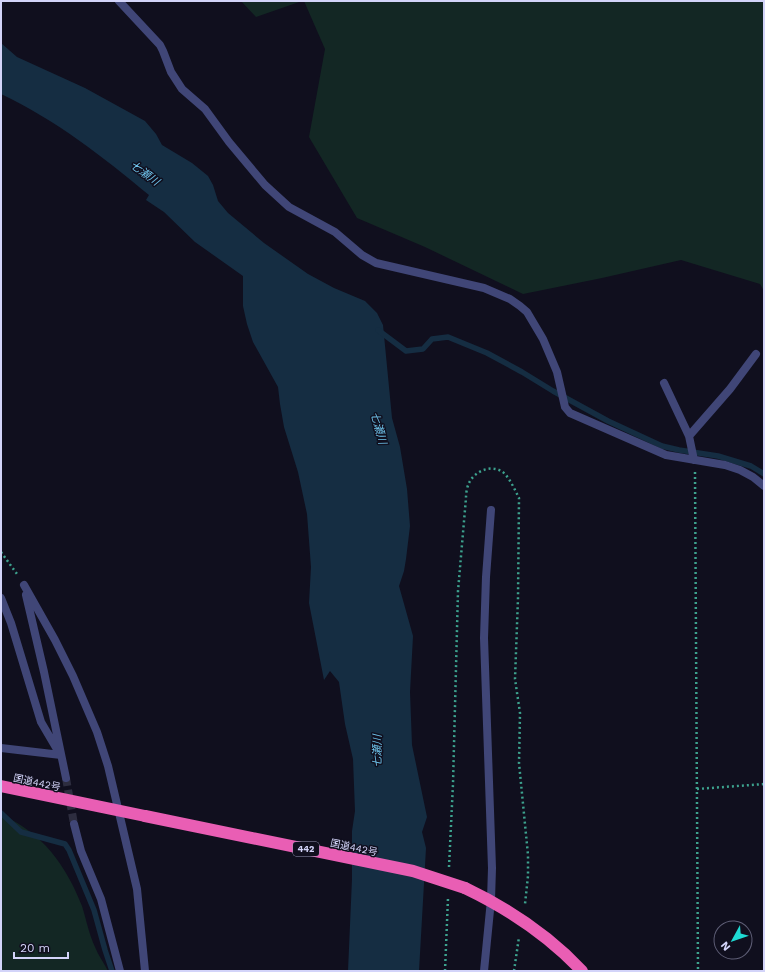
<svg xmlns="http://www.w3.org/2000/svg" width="765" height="972" viewBox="0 0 765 972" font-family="'Work Sans','Noto Sans JP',sans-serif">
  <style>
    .green { fill: #132724 }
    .water { fill: #152d42 }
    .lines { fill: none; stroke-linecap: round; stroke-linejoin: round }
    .stream { stroke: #152d42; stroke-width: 5.5 }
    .street-tunnel { stroke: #2d2d3f; stroke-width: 8; stroke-dasharray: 8 4; stroke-linecap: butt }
    .path { stroke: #3da28e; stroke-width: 2.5; stroke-dasharray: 2 3; stroke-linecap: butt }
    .street { stroke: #404677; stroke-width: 8 }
    .highway { stroke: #e95eb4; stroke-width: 12 }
    .highway-bridge { stroke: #e95eb4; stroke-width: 12 }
    .labels { text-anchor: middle; stroke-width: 3; stroke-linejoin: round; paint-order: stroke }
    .shield { fill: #100f1e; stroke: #9899b7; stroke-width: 1 }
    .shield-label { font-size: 9px; font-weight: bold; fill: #d3d4f9 }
    .street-label { font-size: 10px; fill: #d3d4f9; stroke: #100f1e }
    .water-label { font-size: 11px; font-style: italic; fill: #6ec3eb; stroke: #100f1e }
  </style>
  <rect width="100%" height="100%" fill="#100f1e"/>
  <path class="green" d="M241 1H302L256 17Z
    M304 1H764V291L760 284 681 260 602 278 523 294 425 247 357 218 309 137 325 49Z
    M1 815C42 832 66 865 82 906 86 919 89 934 95 947 98 955 104 963 108 971H1Z"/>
  <path class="water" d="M1 43 17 57 85 88 145 121 156 134 162 145 192 163 208 176 213 185 218 201 228 213 264 243 308 274 334 288 365 301 377 313 383 325 392 418 400 447 407 489 410 526 406 559 404 571 399 586 413 636 410 692 412 745 427 817 422 832 426 848 419 971H348L352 879V831L355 811 353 759 345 724 339 682 330 671 324 680 309 603 311 567 307 514 298 472 284 427 280 404 278 387 253 342 247 324 243 306V276L195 242 164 212 146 200 149 195C103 157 56 120 1 94Z"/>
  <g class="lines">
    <path class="stream" d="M378 330 406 351 423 349 432 339 448 337 487 353 522 372 553 391 608 421 662 446 679 450 718 456 751 466 764 474
      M1 813 21 832 65 844 69 850 94 910 105 950 112 971"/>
    <path class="street-tunnel" d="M66 778 74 824"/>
    <path class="path" d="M695 472 698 971
      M1 552 17 574
      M697 789 764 784
      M449 867 453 784 458 591 466 498C466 493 467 487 469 483 475 470 494 463 505 474 511 481 515 490 519 498L518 598 515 679 520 713 519 763 528 855V876L525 904
      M445 971 448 898
      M514 971 519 937"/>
    <path class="street" d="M119 1 160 45 163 51 171 72 182 89 205 109 229 142 265 185 289 207 335 232 362 255 376 263 484 288 510 299 520 306 527 312 543 339 557 372 565 407 570 413 666 455 725 465 740 470 753 477 764 486
      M664 383 689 436 694 460
      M689 436 730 389 756 354
      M24 585 55 640 73 676 97 732 108 766 137 889 145 971
      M26 595 44 672 66 778
      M1 598 11 623 41 722 58 751
      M1 748 61 755
      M74 824 81 851 101 899 120 971
      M484 971 491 900 492 868 484 638 486 577 491 510"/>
    <path class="highway" d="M1 786 145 816
      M465 888C509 909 548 935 582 971"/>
    <path class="highway-bridge" d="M145 816 413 871 465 888"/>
  </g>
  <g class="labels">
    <rect class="shield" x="293" y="842" width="26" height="14" rx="3"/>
    <g class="shield-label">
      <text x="306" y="852">442</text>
    </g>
    <g class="street-label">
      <text transform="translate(37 782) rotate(12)" y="4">国道442号</text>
      <text transform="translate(354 847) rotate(12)" y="4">国道442号</text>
    </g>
    <g class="water-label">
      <text transform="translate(145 173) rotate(36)" y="4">七瀬川</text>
      <text transform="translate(379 428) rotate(75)" y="4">七瀬川</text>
      <text transform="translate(377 751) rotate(-90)" y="4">七瀬川</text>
    </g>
  </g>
  <rect width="765" height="972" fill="none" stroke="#d3d4f9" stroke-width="4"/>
  <g transform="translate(733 940) rotate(230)"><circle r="19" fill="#100f1e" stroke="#5e5e76"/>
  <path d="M0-3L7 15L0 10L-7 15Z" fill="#1edad3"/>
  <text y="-6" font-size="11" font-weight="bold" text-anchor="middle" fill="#d3d4f9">N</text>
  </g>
  <path d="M14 952v6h54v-6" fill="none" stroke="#d3d4f9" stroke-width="2"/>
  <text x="20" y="952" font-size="12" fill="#d3d4f9" stroke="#100f1e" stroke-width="3" paint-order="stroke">20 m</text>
</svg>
